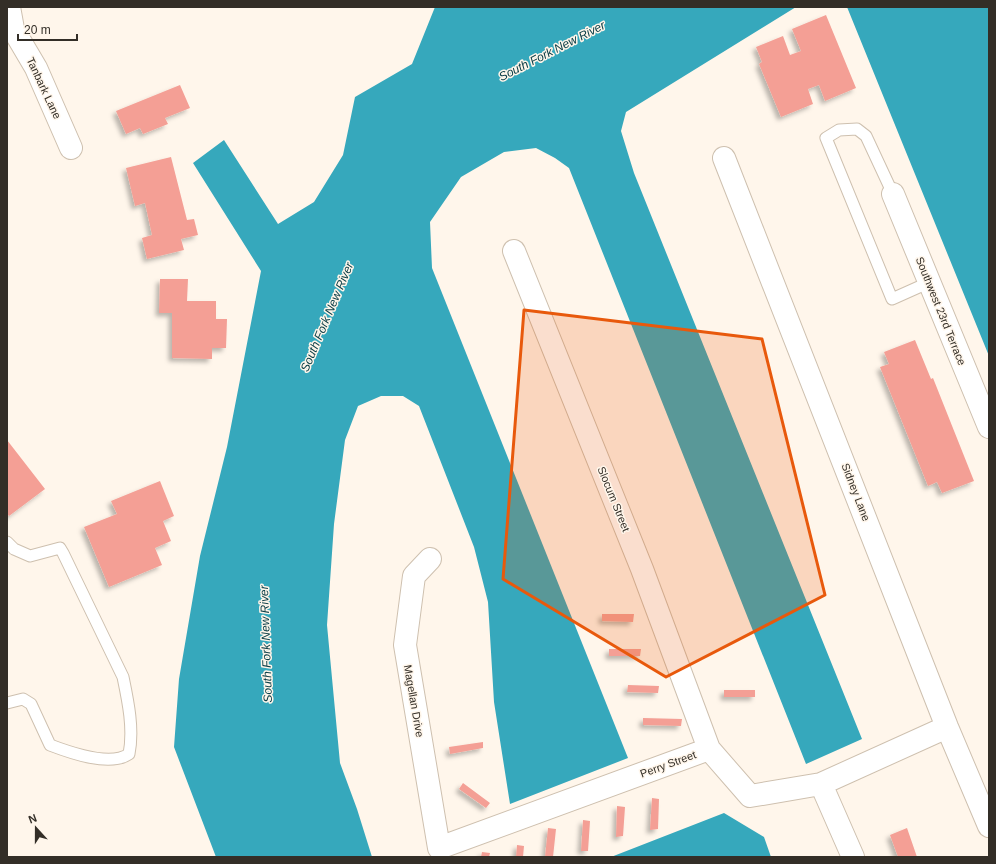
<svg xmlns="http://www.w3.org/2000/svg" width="996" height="864" viewBox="0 0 996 864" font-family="Helvetica,sans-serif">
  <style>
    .water { fill: #36a8bc }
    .building { fill: #f49f95; filter: url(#shadow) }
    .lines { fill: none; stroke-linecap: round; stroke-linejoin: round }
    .service-casing { stroke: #cec0af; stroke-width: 13 }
    .minor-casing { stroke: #cec0af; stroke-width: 24 }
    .service { stroke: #fff; stroke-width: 11 }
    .minor { stroke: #fff; stroke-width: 22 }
    .marked { fill: #e8590c; fill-opacity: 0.2; stroke: #e8590c; stroke-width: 3; stroke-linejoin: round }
    .labels { text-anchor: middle; stroke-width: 3; stroke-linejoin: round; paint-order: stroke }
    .street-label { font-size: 11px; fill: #332e27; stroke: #fff6eb }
    .water-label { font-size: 12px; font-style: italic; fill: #0e4049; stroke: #fff6eb }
  </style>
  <defs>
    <filter id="shadow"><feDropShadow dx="-3.5" dy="3.5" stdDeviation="2" flood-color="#0004"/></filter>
  </defs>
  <rect width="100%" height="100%" fill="#fff6eb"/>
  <path class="water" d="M435 7H796L626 112 621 131 634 173 862 739 806 764 569 168 555 158 536 148 504 152 461 177 430 222 432 268 628 758 510 804 494 702 488 602 474 547 419 406 403 396H381L358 406 345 440 334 524 327 625 340 763 357 809 372 857H216L174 747 179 679 200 556 227 447 261 271 193 163 224 140 278 224 314 202 343 155 355 97 412 64Z
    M847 7H989V356Z
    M724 813 764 837 771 857H611Z"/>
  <path class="building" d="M826 15 856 88 825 101 819 85 808 89 813 104 781 117 759 64 762 62 756 47 783 36 790 55 801 51 792 29Z
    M180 85 190 108 165 118 168 124 143 134 140 128 126 134 116 111Z
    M171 157 187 220 194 219 198 235 181 239 184 250 147 259 142 238 152 235 145 203 135 206 126 168Z
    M160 279H188L187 301H216V319H227L226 348H212V359L172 358V313H159Z
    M915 340 931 379 933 378 974 481 942 493 937 482 928 486 880 367 889 364 884 352Z
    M7 440 45 489 9 516 7 513Z
    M160 481 174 516 163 521 171 541 155 548 162 565 109 587 84 527 117 514 111 501Z
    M602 614H634L633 622 602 621Z
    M609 649H641L640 656H609Z
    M628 685 659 686 658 693 627 692Z
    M724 690H755V697H724Z
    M643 718 682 719 681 726 643 725Z
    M483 742V748L450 754 449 747Z
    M463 783 490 803 486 808 459 789Z
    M652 798 659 799 658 829 650 830Z
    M617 806 625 807 623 836 616 837Z
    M583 820 590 821 588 851H581Z
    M548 828 556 829 553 857H545Z
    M907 828 917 857H898L890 835Z
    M517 845 524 846 523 857H516Z
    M482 852 490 853 489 857H481Z"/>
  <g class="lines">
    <defs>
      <path id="service" d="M893 194 866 136 857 129 839 130 826 138 892 299 930 282
        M7 542 14 549 30 556 60 548 63 553 123 677C128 701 134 729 129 754 110 767 71 753 50 745L31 704 23 699 7 703"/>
      <path id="minor" d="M9 7 13 29 36 68 71 148
        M724 158 947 727 989 826
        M893 194 989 427
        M514 251 642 569 709 749
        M430 559 414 576 405 645 439 848 709 749 750 796 821 784 947 727
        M821 784 853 857"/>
    </defs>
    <use href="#service" class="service-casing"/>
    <use href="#minor" class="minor-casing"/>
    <use href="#service" class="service"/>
    <use href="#minor" class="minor"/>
  </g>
  <path class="marked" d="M524 310 762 339 825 595 666 677 503 579Z"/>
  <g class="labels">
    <g class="street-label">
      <text transform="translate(44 88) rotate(65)" y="4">Tanbark Lane</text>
      <text transform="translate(941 311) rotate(68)" y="4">Southwest 23rd Terrace</text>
      <text transform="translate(856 492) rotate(69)" y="4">Sidney Lane</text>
      <text transform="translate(614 499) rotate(68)" y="4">Slocum Street</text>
      <text transform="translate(414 701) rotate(80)" y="4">Magellan Drive</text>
      <text transform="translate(668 764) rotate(-20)" y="4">Perry Street</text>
    </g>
    <g class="water-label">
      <text transform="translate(552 51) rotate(-27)" y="4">South Fork New River</text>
      <text transform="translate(327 317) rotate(-67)" y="4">South Fork New River</text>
      <text transform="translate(266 644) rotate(-92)" y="4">South Fork New River</text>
    </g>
  </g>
  <rect width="996" height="864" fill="none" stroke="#332e27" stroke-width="16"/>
  <g transform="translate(36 828) rotate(339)" stroke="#fff6eb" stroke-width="3" paint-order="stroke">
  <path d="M0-3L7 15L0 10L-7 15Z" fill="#332e27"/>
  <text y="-6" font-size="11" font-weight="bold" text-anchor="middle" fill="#332e27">N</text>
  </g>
  <path d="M18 34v6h59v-6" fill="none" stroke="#332e27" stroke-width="2"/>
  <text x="24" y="34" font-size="12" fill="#332e27" stroke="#fff6eb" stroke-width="3" paint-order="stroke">20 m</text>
</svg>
